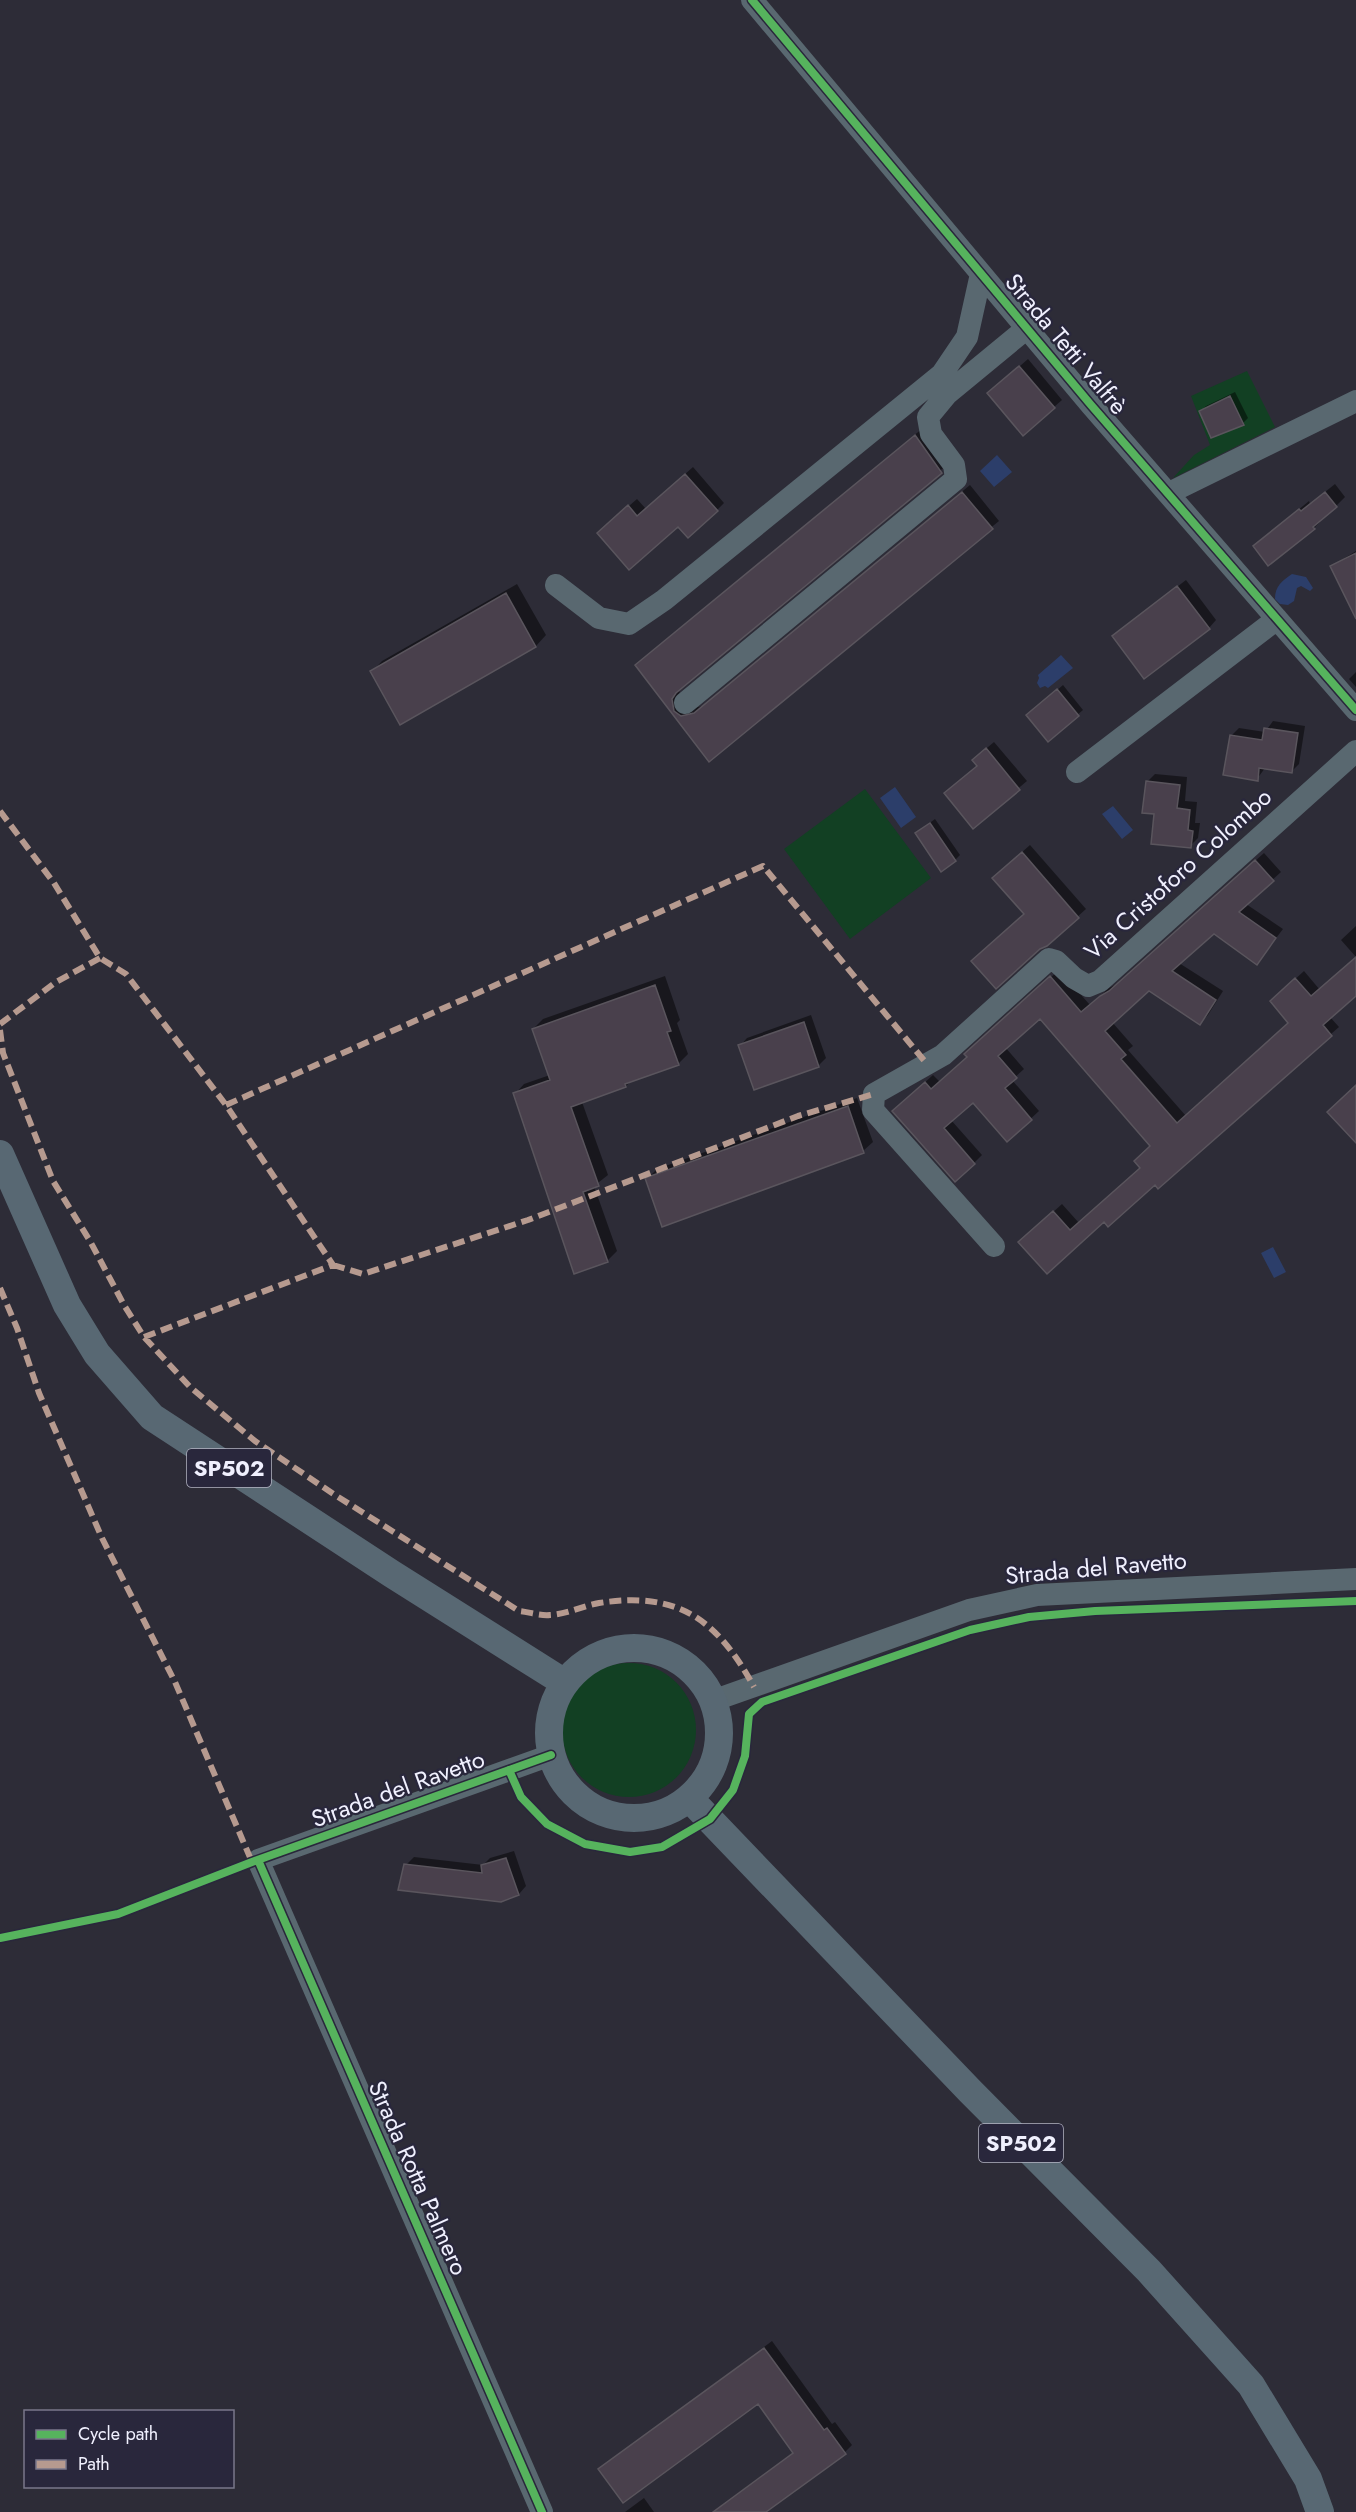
<svg xmlns="http://www.w3.org/2000/svg" width="1356" height="2512" viewBox="0 0 1356 2512" font-family="Jost,sans-serif">
  <style>
    .green { fill: #124023 }
    .water { fill: #2c3e6a }
    .shadow { fill: #0007 }
    .building { fill: #49404c; stroke: #5a555d; stroke-width: 1.5 }
    .lines { fill: none; stroke-linecap: round; stroke-linejoin: round }
    .minor { stroke: #596870; stroke-width: 22 }
    .major { stroke: #586873; stroke-width: 28 }
    .quiet { stroke: #b69a8f; stroke-width: 6; stroke-dasharray: 12 6; stroke-linecap: butt }
    .cycleway-casing { stroke: #29273c; stroke-width: 11 }
    .cycleway { stroke: #56b35d; stroke-width: 8 }
    .labels { text-anchor: middle; stroke-width: 4.5; stroke-linejoin: round; paint-order: stroke }
    .shield { fill: #29273c; stroke: #b4b4c4; stroke-width: 1.5 }
    .shield-label { font-size: 22px; font-weight: bold; fill: #f0f0fe }
    .street-label { font-size: 24px; fill: #f0f0fe; stroke: #29273c }
  </style>
  <rect width="100%" height="100%" fill="#2d2c37"/>
  <path class="green" d="M1247 371 1275 427 1173 478 1194 455 1210 445 1191 396Z
    M865 789 931 878 850 939 784 849Z
    M562 1730a67 67 0 1 1 134 0a67 67 0 1 1-134 0Z"/>
  <path class="water" d="M997 455 1012 472 994 487 980 471Z
    M1292 574 1306 577 1313 588 1310 591 1301 586 1297 588 1294 601 1288 605 1280 604 1275 599C1275 586 1282 581 1292 574Z
    M1061 655 1073 668 1048 688 1045 686 1040 688 1037 683 1039 678 1038 675Z
    M895 787 916 817 901 828 880 798Z
    M1113 806 1133 830 1122 839 1102 814Z
    M1273 1247 1286 1272 1274 1278 1261 1253Z"/>
  <path class="shadow" d="M1028 359 1062 400 1054 407 997 386Z
    M1235 392 1248 418 1243 423 1212 436 1201 411 1206 406Z
    M923 428 948 464 679 690 682 703 689 709 703 706 970 485 999 521 709 759 637 665Z
    M693 467 724 503 717 510 678 525 606 526 637 499 646 509Z
    M1335 484 1345 497 1314 528 1269 564 1255 546 1309 501 1310 504Z
    M1356 551V595L1332 566Z
    M1186 580 1216 620 1209 628 1122 629Z
    M517 584 546 635 536 646 401 723 372 672 382 661Z
    M1356 672V687L1349 679Z
    M1063 685 1083 710 1048 740 1033 711Z
    M1273 721 1305 726 1299 764 1291 772 1265 768 1257 779 1231 736 1239 728 1265 732Z
    M994 742 1027 781 973 827 978 766 981 753Z
    M1155 774 1187 777 1185 801 1197 802 1195 823H1200L1198 838 1190 846 1156 813 1147 782Z
    M935 819 960 855 955 860 916 833Z
    M1030 845 1086 909 1046 945 1001 871Z
    M1264 853 1281 872 1246 904 1283 929 1257 963 1213 933 1179 963 1223 991 1208 1015 1200 1023 1149 990 1112 1022 1133 1046 1128 1050 1186 1116 1290 1022 1280 993 1304 971 1320 990 1356 958V994L1330 1017 1339 1027 1331 1034 1155 1183 1105 1220 1047 1272 1029 1234 1062 1204 1079 1223 1142 1168 1151 1146 1040 1017 1005 1047 1024 1069 1012 1080 1039 1111 1008 1140 973 1101 951 1120 982 1155 974 1163 902 1103 933 1075 940 1082 968 1056 974 1046 1059 970 1090 1005 1109 988 1119 983Z
    M1356 926V957L1341 940Z
    M665 976 680 1020 677 1023 688 1054 678 1064 631 1081 626 1086 582 1102 608 1175 594 1186 617 1251 607 1261 515 1094 524 1084 550 1075 533 1029 543 1019Z
    M811 1015 826 1058 818 1066 740 1046 747 1038Z
    M857 1098 873 1142 863 1151 647 1179 657 1169Z
    M514 1851 526 1886 519 1894 406 1865 414 1857 483 1865 490 1858Z
    M772 2341 832 2424 835 2422 852 2445 845 2452 764 2512H716L723 2504 794 2452 758 2402 600 2469Z
    M644 2498 654 2512H625Z"/>
  <path class="building" d="M1019 366 1055 408 1023 436 987 393Z
    M1230 396 1244 425 1211 438 1199 411Z
    M915 435 942 473 676 693 672 699 674 711 681 716 694 713 962 492 993 529 709 762 635 665Z
    M685 474 718 511 688 538 678 527 629 570 597 533 628 505 637 516Z
    M1325 492 1337 507 1313 527 1315 529 1268 566 1253 546 1299 509 1301 511Z
    M1356 553V619L1330 566Z
    M1177 586 1210 629 1144 679 1112 636Z
    M506 593 536 647 400 725 370 671Z
    M1057 689 1079 716 1048 742 1026 715Z
    M1264 728 1298 733 1292 773 1259 768 1258 781 1223 775 1230 735 1262 740Z
    M986 748 1020 790 973 829 944 793 977 766 972 760Z
    M1146 781 1180 785 1177 808 1190 810 1188 830 1193 831 1191 848 1151 844 1154 814 1142 813Z
    M930 823 956 861 941 872 915 833Z
    M1022 852 1079 918 1047 946 1040 949 996 989 971 961 1024 914 992 878Z
    M1255 860 1274 881 1239 912 1276 938 1257 965 1214 934 1172 971 1216 1000 1200 1025 1149 991 1105 1031 1126 1055 1121 1059 1177 1123 1288 1023 1270 1001 1295 978 1311 996 1356 957V996L1323 1025 1332 1036 1158 1189 1155 1185 1108 1227 1104 1222 1047 1274 1018 1242 1053 1211 1070 1230 1140 1168 1134 1161 1150 1146 1040 1019 998 1056 1017 1078 1005 1088 1032 1120 1007 1142 973 1103 944 1128 975 1164 955 1182 892 1111 925 1082 931 1089 967 1057 964 1054 1050 976 1081 1012 1100 996 1109 991Z
    M655 985 671 1031 667 1032 679 1065 625 1084 626 1087 571 1107 599 1186 583 1192 608 1262 574 1274 513 1093 550 1080 532 1029Z
    M804 1022 819 1067 754 1090 738 1045Z
    M1356 1085V1143L1327 1112Z
    M848 1106 864 1153 662 1227 645 1178Z
    M506 1858 519 1895 501 1902 398 1890 404 1864 482 1873 481 1865Z
    M764 2348 824 2430 827 2428 846 2454 766 2512H713L793 2453 758 2404 623 2503 598 2469Z"/>
  <g class="lines">
    <path class="minor" d="M752 0 1091 405 1356 710
      M1169 493 1356 401
      M556 585 599 618 629 624 664 600 942 374 967 337 981 274
      M685 703 956 479 954 465 931 434 928 417 947 394 1027 328
      M1077 772 1277 619
      M994 1246 873 1110 874 1094 943 1055 1049 959 1056 961 1074 978 1088 986 1100 981 1356 751
      M712 1701 969 1610 1037 1595 1356 1579
      M542 2512 258 1860 551 1755"/>
    <path class="major" d="M0 1154 67 1305 97 1354 152 1417 392 1574 565 1683
      M549 1733a85 85 0 1 1 170 0a85 85 0 1 1-170 0Z
      M689 1798 970 2091 1149 2271 1251 2385 1308 2479 1320 2512"/>
    <path class="quiet" d="M0 811 54 883 100 958 126 974 226 1105 333 1265 144 1337
      M0 1024 56 982 100 958
      M0 1030 3 1053 53 1181 90 1241 124 1305 144 1337 190 1387 255 1441 335 1495 519 1611C529 1612 540 1616 550 1615 567 1614 583 1606 599 1603 678 1591 717 1619 754 1687
      M226 1105 763 866 927 1064
      M333 1265 363 1274 528 1220 798 1116 874 1094
      M0 1288 17 1328 39 1393 102 1538 175 1682 252 1862"/>
    <defs>
      <path id="cycleway" d="M752 0 1091 405 1356 710
        M509 1770 521 1797 547 1824 585 1844 630 1852 662 1847 710 1819 733 1790 745 1756 749 1714 762 1702 970 1630 1029 1617 1095 1611 1356 1601
        M258 1860 542 2512
        M0 1938 118 1914 252 1862 551 1755"/>
    </defs>
    <use href="#cycleway" class="cycleway-casing"/>
    <use href="#cycleway" class="cycleway"/>
  </g>
  <g class="labels">
    <g class="shield">
      <rect x="187" y="1449" width="84" height="38" rx="4.5"/>
      <rect x="979" y="2124" width="84" height="38" rx="4.5"/>
    </g>
    <g class="shield-label">
      <text x="229" y="1476">SP502</text>
      <text x="1021" y="2151">SP502</text>
    </g>
    <g class="street-label">
      <text transform="translate(1066 344) rotate(50)" y="8">Strada Tetti Valfrè</text>
      <text transform="translate(1178 874) rotate(-42)" y="8">Via Cristoforo Colombo</text>
      <text transform="translate(1096 1568) rotate(-5)" y="8">Strada del Ravetto</text>
      <text transform="translate(398 1789) rotate(-20)" y="8">Strada del Ravetto</text>
      <text transform="translate(418 2178) rotate(66)" y="8">Strada Rotta Palmero</text>
    </g>
  </g>
  <rect x="24" y="2410" width="210" height="78" fill="#29273c" stroke="#79778a" stroke-width="1.5"/>
  <rect x="36" y="2430" width="30" height="9" fill="#56b35d" stroke="#79778a" stroke-width="1.5"/>
  <text x="78" y="2440" font-size="18" fill="#f0f0fe">Cycle path</text>
  <rect x="36" y="2460" width="30" height="9" fill="#b69a8f" stroke="#79778a" stroke-width="1.5"/>
  <text x="78" y="2470" font-size="18" fill="#f0f0fe">Path</text>
</svg>
